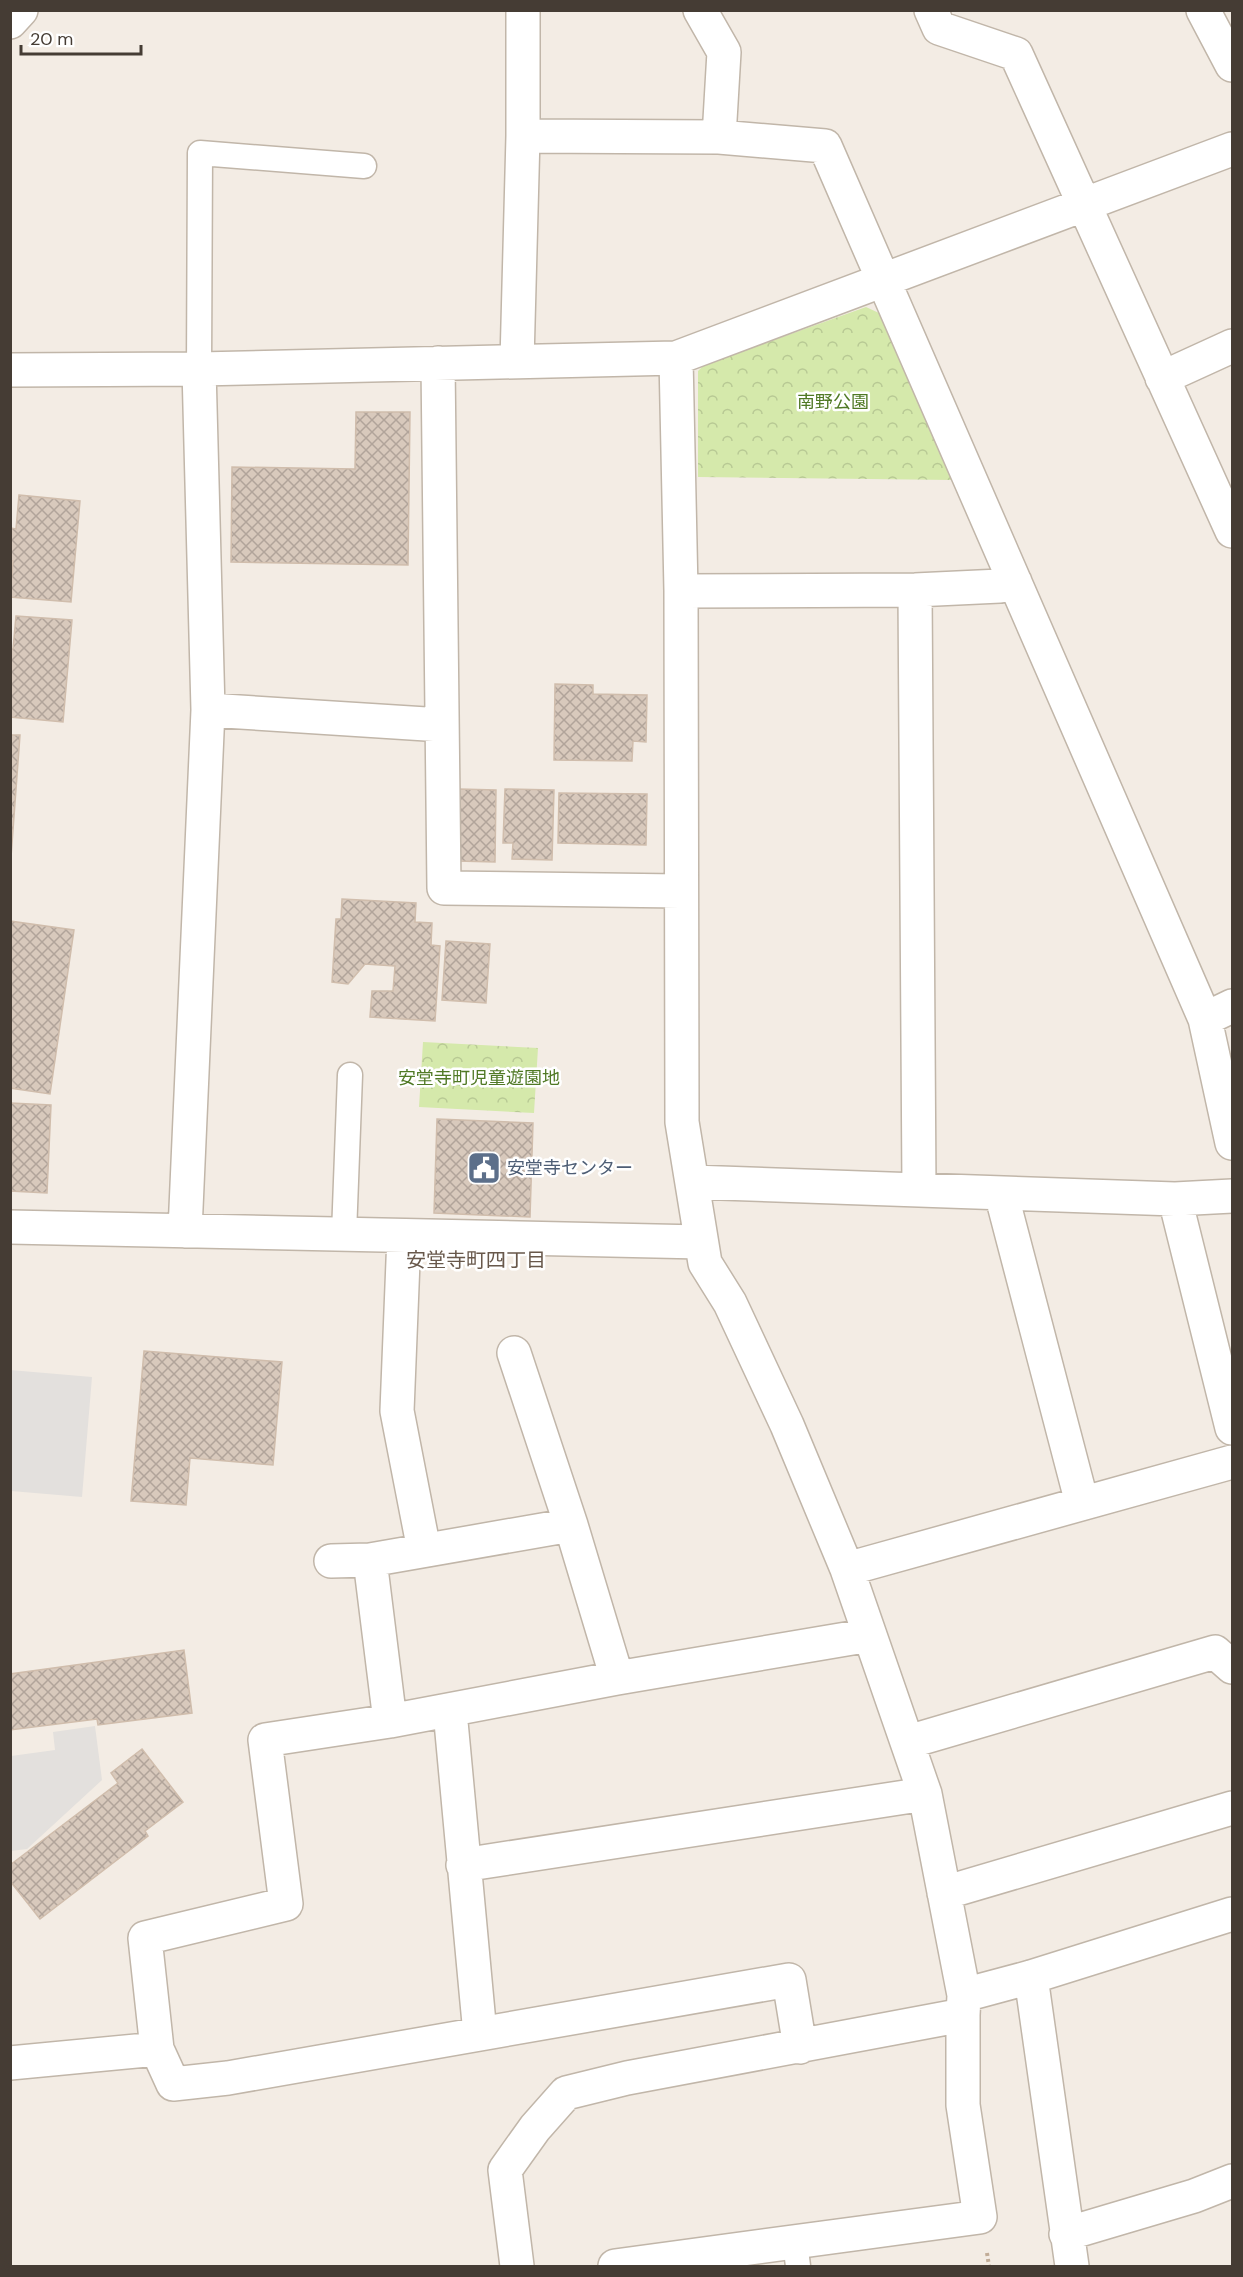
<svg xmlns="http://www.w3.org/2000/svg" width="1243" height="2277" viewBox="0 0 1243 2277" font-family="'DM Sans','Noto Sans JP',sans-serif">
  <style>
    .forest { fill: url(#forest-crowns) }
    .parking { fill: #e3e0dd }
    .building { fill: url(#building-cross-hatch); stroke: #d0bdac; stroke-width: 1.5 }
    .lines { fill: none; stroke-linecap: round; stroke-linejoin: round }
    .lane-casing { stroke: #c1b6a9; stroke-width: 27 }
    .street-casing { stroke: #c1b6a9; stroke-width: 36 }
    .path { stroke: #c1ac97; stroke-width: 4; stroke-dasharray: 3 3; stroke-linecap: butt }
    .lane { stroke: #fff; stroke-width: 24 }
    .street { stroke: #fff; stroke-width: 33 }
    .labels { text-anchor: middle; stroke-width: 5; stroke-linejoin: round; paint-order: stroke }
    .park-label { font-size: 18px; fill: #507925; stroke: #fff }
    .service-label { font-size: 18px; fill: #4e5e75; stroke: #fff; text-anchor: start }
    .neighbourhood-label { font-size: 20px; fill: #68584b; stroke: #fff }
  </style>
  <defs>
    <pattern id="forest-crowns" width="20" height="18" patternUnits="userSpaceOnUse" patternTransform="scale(1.5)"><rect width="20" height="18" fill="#d5e9ab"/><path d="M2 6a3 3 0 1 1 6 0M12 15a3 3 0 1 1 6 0" fill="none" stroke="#b8c994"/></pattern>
    <pattern id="building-cross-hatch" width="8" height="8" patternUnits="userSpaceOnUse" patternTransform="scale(1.5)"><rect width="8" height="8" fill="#d8c9bc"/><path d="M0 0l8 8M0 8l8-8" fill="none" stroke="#b1a49a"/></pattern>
  </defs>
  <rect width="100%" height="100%" fill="#f3ece4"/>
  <path class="forest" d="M866 307 879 313 953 480 698 477V371L704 365Z
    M423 1042 538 1048 534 1113 419 1107Z"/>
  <path class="parking" d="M10 1370 92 1377 82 1497 11 1491Z
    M95 1726 102 1780 27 1849 11 1851V1756L55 1750 53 1732Z"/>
  <path class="building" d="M356 412H410L408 565 231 562 232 467 355 469Z
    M19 495 80 501 71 602 10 597 13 561 10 560V528L16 529Z
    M16 616 72 620 63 722 10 717V649H13Z
    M555 684 593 685V694L647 695 646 742 633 741 632 761 554 760Z
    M10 735H20L11 857H10Z
    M459 789 496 790 495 862 457 861Z
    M505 789 554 790 552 860 512 859 513 843H503Z
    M559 793 647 794 646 845 558 843Z
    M342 899 416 903 415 922 432 923 431 945 440 946 435 1021 370 1017 372 991H393L395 966 365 964 348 984 332 982 336 919H341Z
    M10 921 74 930 50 1094 10 1088Z
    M446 941 490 944 486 1003 442 1000Z
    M10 1103 51 1105 47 1193 10 1191Z
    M437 1119 533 1123 530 1217 434 1213Z
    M144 1351 282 1362 273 1465 190 1458 186 1505 131 1501Z
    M184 1650 192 1713 98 1725 97 1719 10 1730V1674Z
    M142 1749 183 1802 145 1831 148 1836 40 1919 10 1881V1865L118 1783 111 1773Z"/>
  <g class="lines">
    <defs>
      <path id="lane" d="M199 369 200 153 364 166
        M344 1234 350 1075
        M795 2242 798 2266"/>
      <path id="street" d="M700 10 724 52 719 137
        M931 10 939 28 1016 54 1232 531
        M1203 10 1232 65
        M10 22 21 10
        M523 136 719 137 825 146 1205 1019 1232 1143
        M676 358 681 591 682 1122 705 1263 730 1303 787 1425 847 1569 925 1794 964 1995
        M517 361 523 136V10
        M438 363 444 888 680 891
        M10 370 199 369 676 358 1232 149
        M1162 378 1232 346
        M915 590 919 1189
        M681 591 915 590 1000 586 1015 582
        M208 710 442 725
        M1205 1019 1232 1006
        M692 1182 1175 1199 1232 1196
        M1001 1193 1082 1503
        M1175 1199 1232 1428
        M10 1227 701 1242
        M185 1231 208 710 199 369
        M404 1236 397 1411 424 1550
        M514 1353 571 1525 617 1678
        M370 1560 390 1721
        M331 1561 370 1560 571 1525
        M847 1569 1232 1462
        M450 1711 480 2034
        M908 1742 1215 1652 1232 1667
        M463 1865 925 1794
        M944 1893 1232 1808
        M1031 1977 1072 2266
        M800 2047 789 1980 228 2078 173 2084 157 2049 145 1938 286 1904 265 1740 390 1721 617 1678 870 1635
        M10 2063 157 2049
        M1066 2234 1194 2196 1232 2181
        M517 2266 505 2170 535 2128 566 2093 627 2078 963 2015 964 1995 1031 1977 1232 1914
        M615 2266 980 2217 963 2105V2015"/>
    </defs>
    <use href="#lane" class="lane-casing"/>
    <use href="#street" class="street-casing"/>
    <path class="path" d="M987 2253 989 2266"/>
    <use href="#lane" class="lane"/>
    <use href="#street" class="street"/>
  </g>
  <defs>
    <symbol id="civic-square" viewBox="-11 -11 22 22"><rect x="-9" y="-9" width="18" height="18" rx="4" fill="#5c6f8a" stroke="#fff"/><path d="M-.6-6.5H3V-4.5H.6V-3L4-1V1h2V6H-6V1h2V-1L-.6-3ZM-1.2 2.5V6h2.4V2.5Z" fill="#fff"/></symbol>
  </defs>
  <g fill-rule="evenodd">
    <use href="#civic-square" x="465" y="1149" width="38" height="38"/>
  </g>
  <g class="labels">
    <g class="park-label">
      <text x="833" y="408">南野公園</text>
      <text x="479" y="1084">安堂寺町児童遊園地</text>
    </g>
    <g class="service-label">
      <text x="507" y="1174">安堂寺センター</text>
    </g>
    <g class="neighbourhood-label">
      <text x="476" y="1267">安堂寺町四丁目</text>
    </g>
  </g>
  <rect width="1243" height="2277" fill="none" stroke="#453c34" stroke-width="24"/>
  <path d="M21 45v9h120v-9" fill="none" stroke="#453c34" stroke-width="3"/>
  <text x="30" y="45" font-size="18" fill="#453c34" stroke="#ffffff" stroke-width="4.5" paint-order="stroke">20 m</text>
</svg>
